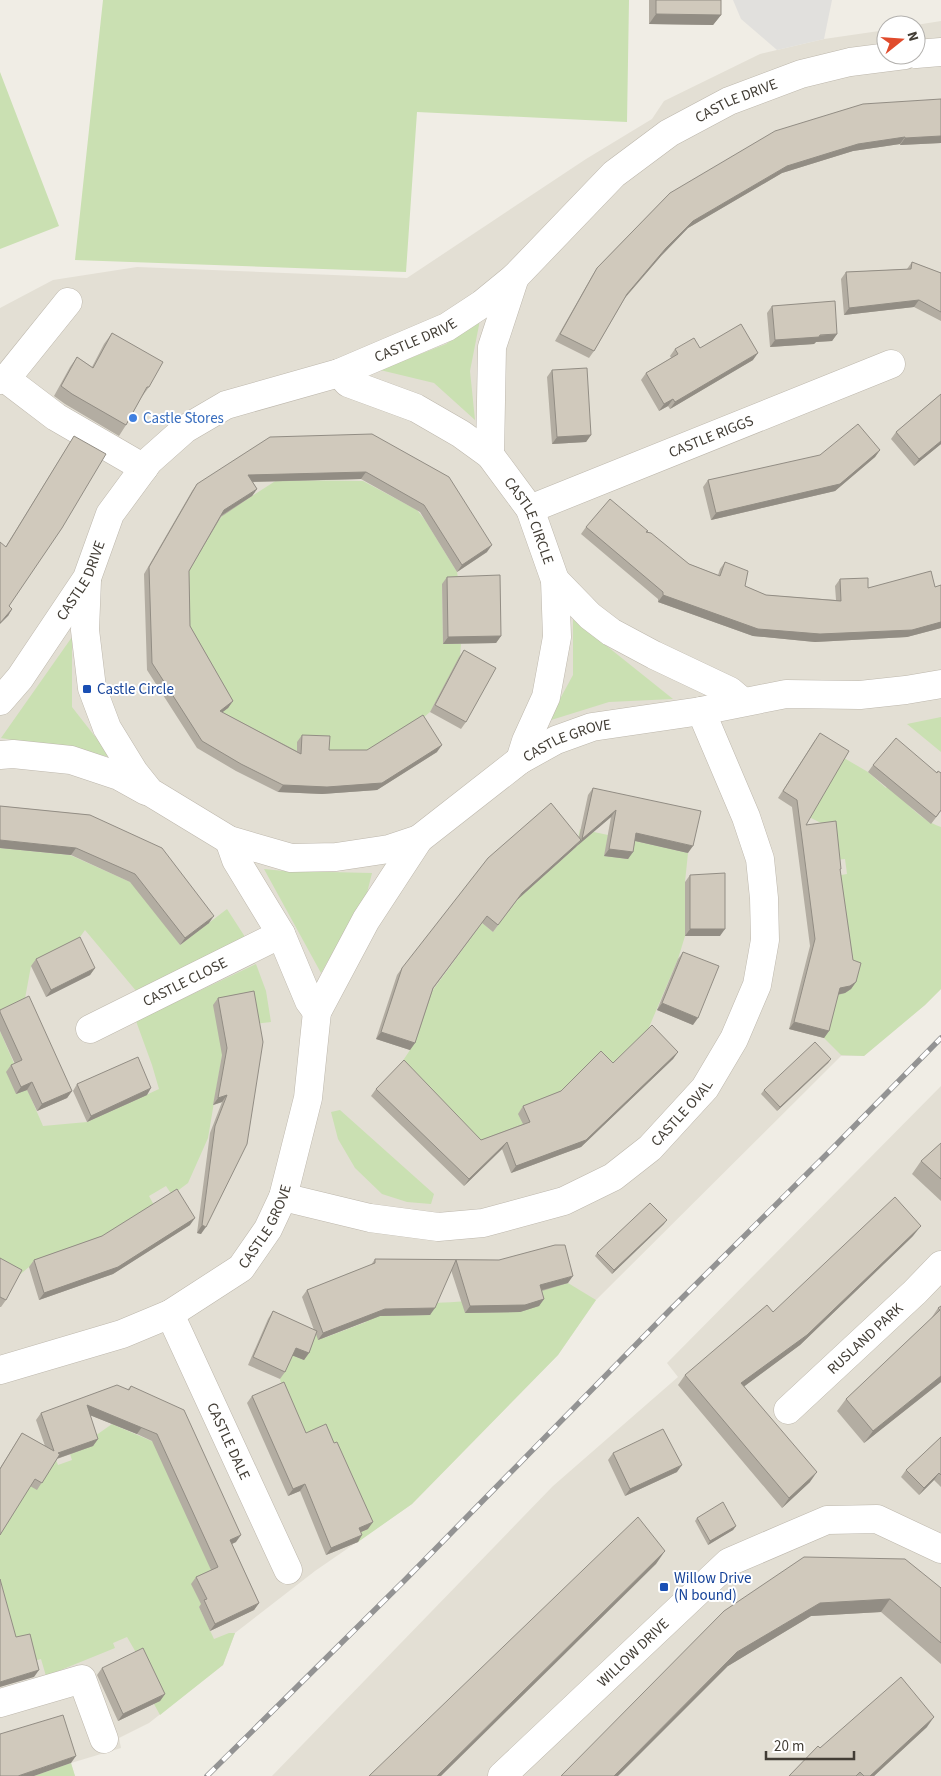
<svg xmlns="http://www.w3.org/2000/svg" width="941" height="1776" viewBox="0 0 941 1776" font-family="'Source Sans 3',sans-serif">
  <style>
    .residential { fill: #e3dfd4 }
    .green { fill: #cae0b2 }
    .parking { fill: #e1e0dd }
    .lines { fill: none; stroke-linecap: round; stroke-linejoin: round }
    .minor-casing { stroke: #bdb7ac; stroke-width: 29 }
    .minor { stroke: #fff; stroke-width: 28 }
    .rail-casing { stroke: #939393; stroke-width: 5.5 }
    .rail { stroke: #fff; stroke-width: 4; stroke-dasharray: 11; stroke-linecap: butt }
    .wall { fill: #b3ada2 }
    .shaded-wall { fill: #928d84 }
    .building { fill: #d0c9bc; stroke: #928d84 }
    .shop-dot { fill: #3f7fe0; stroke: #fff; stroke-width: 2 }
    .transit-dot { fill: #1a4fb4; stroke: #fff; stroke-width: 2 }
    .labels { text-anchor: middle; stroke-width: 4; stroke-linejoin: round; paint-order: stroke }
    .street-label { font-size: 15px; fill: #423d35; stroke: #fff }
    .shop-label { font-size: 15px; fill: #366cbe; stroke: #fff; text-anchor: start }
    .transit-label { font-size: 15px; fill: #164399; stroke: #fff; text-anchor: start }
  </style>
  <rect width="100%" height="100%" fill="#f0ede5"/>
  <path class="residential" d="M941 21V989L925 1005 864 1056H841L596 1300 558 1355 412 1504 315 1571 235 1633 223 1665 149 1723 119 1738 121 1748 71 1763 75 1776H0V308L53 280 137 267 407 278 586 159 652 119 664 101 760 54 824 39 886 30V55H916V25Z
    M941 1086V1776H272L553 1486 678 1377 667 1363Z"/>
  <path class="green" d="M103 0H629L627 122 417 112 406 272 75 260Z
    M0 72 59 226 0 249Z
    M480 320 470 371 475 420 434 383 380 370 446 344Z
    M277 480 363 481 417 510 425 520 457 572 459 584 442 585 443 644H461L460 657 430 712 418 722 368 754 296 760 220 723 186 649V575L215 525 224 514Z
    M573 619 673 699 609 702 548 721 573 675Z
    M72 637V707L111 757 1 738Z
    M941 717V752L907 724Z
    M844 758 868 772 886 788 889 784C904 801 920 820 941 827V989L925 1005 864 1056 841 1055 824 1038 835 993C850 994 850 990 854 976L835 876 847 874 845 859 835 860 831 828 809 817Z
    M580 829 608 835 605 856 628 859 631 840 688 853 685 882V936L678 959 647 1032 608 1070 525 1129 476 1147 398 1068 410 1050 427 998 482 923 493 932 518 899 576 847Z
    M0 848 70 855 137 885 180 945 227 909 247 940 137 992 85 930 75 944 31 966 24 1004 0 1015Z
    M264 869 284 871 372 873 367 893 321 973Z
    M256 964 266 991 271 1022 254 1024 222 1055 208 1138 188 1183 172 1195 166 1186 149 1196 155 1207 92 1247 29 1267 17 1277 0 1268V1031L16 1068V1094L27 1089 43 1126 87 1122 159 1089 152 1065 136 1021Z
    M340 1110 434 1194 431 1204 407 1202 382 1194 355 1168 338 1139 331 1112Z
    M370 1266 384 1316 430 1315 431 1303C477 1302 524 1296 568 1283L596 1300 558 1355 412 1504 358 1542 354 1535 368 1529 301 1440 288 1411 280 1379 291 1355 304 1360 314 1328 319 1326 324 1338 366 1322 346 1274Z
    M112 1424 156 1443 213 1574 202 1606 199 1607 214 1639 229 1633H235L223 1665 160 1715 154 1704 159 1701 138 1656 127 1637 113 1643 115 1648 46 1676 41 1659 30 1662 11 1644 0 1604V1534L52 1450 58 1465 72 1460 67 1445 95 1436Z
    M71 1763 75 1776H34Z"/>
  <path class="parking" d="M733 0H832L824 39 777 50 741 19Z"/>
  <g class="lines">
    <defs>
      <g id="minor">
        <path d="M916 54 941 52"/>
        <path id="s1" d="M339 373 348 383 416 408 461 434 490 455 530 509 555 580 557 637 546 697 526 741 520 760"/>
        <path d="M6 379 56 417 144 468"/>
        <path d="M0 380 6 379 68 302"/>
        <path d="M490 455 492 347 515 277"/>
        <path id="s2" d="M530 509 891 364"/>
        <path d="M87 580 85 630 92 688 107 728 134 772 150 792 229 840 291 858 336 857 389 849 419 839"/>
        <path d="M555 580 590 616 611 632 654 655 730 691 743 702"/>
        <path id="s3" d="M0 701 20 678 87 578 110 514 149 461 185 429 226 405 339 373 447 327 482 304 515 277 614 174 669 133 729 101 801 74 850 62 905 55"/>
        <path d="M0 755 13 754 71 760 119 776 146 791"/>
        <path d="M229 840 236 860 281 934 309 1001 317 1012"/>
        <path id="s4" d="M90 1029 281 934"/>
        <path id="s5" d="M283 1197 370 1218 438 1227 483 1223 564 1201 613 1177 650 1148 705 1088 734 1039 757 985 765 940 764 898 760 859 746 817 701 711"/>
        <path id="s6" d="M170 1314 288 1570"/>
        <path id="s7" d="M0 1370 122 1334 170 1314 241 1268 268 1229 283 1197 308 1098 317 1012 366 920 419 839 520 760 556 740 592 727 701 711 786 694 860 695 906 690 941 684"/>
        <path id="s8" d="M788 1410 915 1292 941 1265"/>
        <path d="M0 1703 82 1679 104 1739"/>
        <path id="s9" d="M502 1776 729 1562 827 1520 877 1519 941 1549"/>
      </g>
    </defs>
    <use href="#minor" class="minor-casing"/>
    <use href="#minor" class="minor"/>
    <defs>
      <path id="rail" d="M207 1776 405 1580 670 1310 830 1151 941 1038"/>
    </defs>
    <use href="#rail" class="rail-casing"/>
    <use href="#rail" class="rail"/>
  </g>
  <path class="wall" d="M649 0H721V15L713 25 649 24Z
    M941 99V143L900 145V144L853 151 782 173 688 228 661 256 625 298 594 351 589 358 555 341 592 276 597 268 670 193Z
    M912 262 941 273V321L914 307 844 315 841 279 846 272 907 269Z
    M772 306 837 334 832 341 816 342 814 344 770 347 767 313Z
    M112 333 149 387 141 398 126 425 119 436 65 404 54 396 70 367 77 357 92 367 104 344Z
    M700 348 753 360 670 409 668 406 659 411 641 380 646 373 671 358 670 356 675 349Z
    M552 370 591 435 586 442 552 444 547 377Z
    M941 394V444L914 466 891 439 896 432Z
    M372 434 487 552 457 572 420 512 361 479 253 482 257 489 252 496 221 517 189 571 190 626 233 701 228 708 222 712 297 751V742L302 735 329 750 437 752 377 790 322 794 278 792 236 771 197 748 147 670 144 574 192 491 197 484Z
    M74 436 9 606 12 609 8 616 6 546Z
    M880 450 875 457 835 491 711 520 703 487 708 480Z
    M586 527 648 531 647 532 689 564 718 575 720 569 725 562 745 586 766 595 836 600 835 586 840 579 868 588 935 587 941 585V628L907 637 815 642 753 636 658 602V599L581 534Z
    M447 577 501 636 496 643 443 644 442 584Z
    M464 650 466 722 461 729 430 712 459 657Z
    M815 740 806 825 840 870 856 982 851 989 845 993 838 995 829 1031 824 1038 789 1029 810 946 792 807 778 798Z
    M873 765 941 773V811L931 824 868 772Z
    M593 788 688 853 635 841 633 852 628 859 604 856 611 817 577 846 517 900 493 932 482 923 433 989 415 1043 410 1050 376 1039 397 975 402 968 579 837 588 795Z
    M0 806 90 815 209 923 180 945 130 882 71 855 0 848Z
    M690 875 720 936H685V882Z
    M683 952 693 1025 657 1010 678 959Z
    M36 959 95 968 90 975 46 997 31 966Z
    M254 991 201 1234 197 1233 210 1133 222 1102 213 1105 222 1055 213 1005 218 998Z
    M0 1010 72 1091 67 1098 37 1111 27 1090 16 1094 6 1072 11 1065 15 1064 0 1031Z
    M678 1052 673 1059 581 1147 511 1173 502 1149 464 1186 371 1096 376 1089 481 1140 523 1124 518 1114 523 1106 561 1091 613 1063Z
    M831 1059 828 1063 777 1111 761 1094 764 1090Z
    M77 1084 147 1095 87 1122 73 1091Z
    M941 1143V1201L912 1174 921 1161Z
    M664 1224 612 1274 595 1256 597 1253Z
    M190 1225 113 1274 39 1300 29 1267 34 1260 102 1236Z
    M913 1236 800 1345 744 1386 810 1482 782 1508 678 1385 685 1375 773 1312Z
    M0 1258 6 1300 1 1307H0Z
    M375 1259 499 1260 568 1283 542 1291 544 1299 539 1306 520 1312 465 1313 451 1270 430 1315 380 1316 318 1340 316 1334 309 1353 304 1360 292 1355 285 1372 280 1379 248 1365 268 1319 273 1311 314 1330 302 1297 307 1290 371 1265Z
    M941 1306V1382L864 1443 837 1411 846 1399 930 1320 938 1308Z
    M131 1386 236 1542 232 1544 259 1603 254 1610 210 1631 199 1607 201 1604 191 1584 196 1577 211 1570 152 1441 137 1434 90 1415 98 1439 93 1446 57 1459 37 1490 30 1486 0 1535V1468L22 1433 45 1446 36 1420 41 1413 128 1389Z
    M252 1396 306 1433 368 1529 361 1532 358 1542 326 1555 300 1491 288 1496 247 1403Z
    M941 1437V1487L934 1480 919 1495 901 1477 906 1470Z
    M613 1453 677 1472 625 1496 608 1460Z
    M697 1518 736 1526 733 1530 708 1545 695 1521Z
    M941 1588V1664L881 1612 811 1616 728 1666 724 1611Z
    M102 1668 165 1694 160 1701 118 1721 97 1675Z
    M927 1727 874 1776H789L820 1748Z"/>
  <path class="shaded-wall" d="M656 14 721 15 713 25 649 24Z
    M941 136V143L900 145 905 138Z
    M905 137 900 144 853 151 782 173 688 228 661 256 622 301 627 294 666 248 693 221 787 166 858 144Z
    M919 300 914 307 844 315 849 308Z
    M837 334 832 341 816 342 814 344 770 347 775 340Z
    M758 353 753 360 670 409 675 402Z
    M673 399 668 406 659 411 664 404Z
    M591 435 586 442 552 444 557 437Z
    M941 441V444L914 466 919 459Z
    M880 450 875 457 835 491 711 520 716 513Z
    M366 472 361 479 243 482 248 475Z
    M257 489 252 496 219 517 224 510Z
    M492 545 487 552 457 572 462 565Z
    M663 595 941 622V628L907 637 815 642 753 636 658 602Z
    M12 609 8 616 0 624V623Z
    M501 636 496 643 443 644 448 637Z
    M233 701 228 708 215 718 220 711Z
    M442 745 437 752 377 790 322 794 278 792 283 785Z
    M616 810 611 817 577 846 582 839Z
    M636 833 693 846 688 853 631 840Z
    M0 840 76 848 71 855 0 848Z
    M581 840 576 847 517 900 493 932 522 893Z
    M609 849 633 852 628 859 604 856Z
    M214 916 209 923 180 945 185 938Z
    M690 929H725L720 936H685Z
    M95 968 90 975 46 997 51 990Z
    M856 982 851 989 845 993 835 995 840 988Z
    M662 1003 698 1018 693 1025 657 1010Z
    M794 1022 829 1031 824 1038 789 1029Z
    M381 1032 415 1043 410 1050 376 1039Z
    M678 1052 673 1059 581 1147 511 1173 516 1166Z
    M831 1059 828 1063 777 1111 780 1107Z
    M32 1082 27 1090 16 1094 21 1087Z
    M151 1088 147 1095 87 1122 91 1116Z
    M72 1091 67 1098 37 1111 42 1104Z
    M227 1095 222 1102 213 1105 218 1098Z
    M507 1142 502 1149 464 1186 469 1179Z
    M195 1218 190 1225 113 1274 39 1300 44 1293Z
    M667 1220 664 1224 612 1274 614 1270Z
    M202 1225 206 1227 201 1234 197 1233Z
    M921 1226 913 1236 800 1345 734 1394 741 1383Z
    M573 1276 568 1283 535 1292 540 1285Z
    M544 1299 539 1306 520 1312 465 1313 470 1306Z
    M435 1308 430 1315 380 1316 318 1340 323 1333 385 1309Z
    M296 1348 309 1353 304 1360 291 1355Z
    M941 1376V1382L864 1443 873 1431Z
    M87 1405 142 1427 137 1434 82 1412Z
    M98 1439 93 1446 53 1460 58 1453Z
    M682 1465 677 1472 625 1496 630 1489Z
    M817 1472 810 1482 782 1508 789 1498Z
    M939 1473 934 1480 919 1495 924 1488Z
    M305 1484 300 1491 288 1496 293 1489Z
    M373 1522 368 1529 354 1535 359 1528Z
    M736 1526 733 1530 708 1545 710 1541Z
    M241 1535 236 1542 225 1547 230 1540Z
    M362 1535 358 1542 326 1555 331 1548Z
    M665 1551 656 1564 441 1776H437Z
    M890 1599 881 1612 811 1616 728 1666 618 1776H614L737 1652 820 1603Z
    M259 1603 254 1610 210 1631 215 1624Z
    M39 1670 34 1677 0 1687V1682Z
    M165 1694 160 1701 118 1721 123 1714Z
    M934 1717 927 1727 874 1776H870Z
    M76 1756 71 1763 34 1776H18Z"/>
  <path class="building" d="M656 0H721V15L656 14Z
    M941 99V136L905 138V137L858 144 787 166 693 221 666 248 627 294 594 351 560 334 597 268 670 193 775 131 863 104Z
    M912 262 941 273V312L919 300 849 308 846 272 911 269Z
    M835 301 837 334 820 335 819 337 775 340 772 306Z
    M741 324 758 353 675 402 673 399 664 404 646 373 678 354 675 349 694 338 700 348Z
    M112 333 163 362 149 387H147L126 425 72 394 61 386 77 357 93 368Z
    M587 368 591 435 557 437 552 370Z
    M941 394V441L919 459 896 432Z
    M858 424 880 450 840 484 716 513 708 480 820 455Z
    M372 434 449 477 492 545 462 565 424 505 366 472 248 475 257 489 224 510 189 571 190 626 233 701 220 711 301 754 302 735 330 736 329 750H367L423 715 442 745 382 783 327 787 283 785 241 764 202 741 152 663 149 567 197 484 270 437Z
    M74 436 106 454 62 528 9 606 12 609 0 623V542L6 547Z
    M610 499 648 531 646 532 651 533 689 564 720 576 725 562 748 571 745 586 766 595 841 601 840 579 868 578V588L931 571 935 587 941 585V622L912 630 820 634 758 629 663 595V592L586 527Z
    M500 575 501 636 448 637 447 577Z
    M464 650 496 668 466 722 435 705Z
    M820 733 849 751 806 825 836 821 841 869H840L853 960 861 963 856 982 850 986 840 988 829 1031 794 1022 815 939 797 800 783 791Z
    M896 738 937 773 938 771 941 773V810L936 817 873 765Z
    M593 788 701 811 693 846 636 833 633 852 609 849 616 810 582 839Z
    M551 803 581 840 522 893 498 925 487 916 433 988 415 1043 381 1032 402 968 488 858Z
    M0 806 90 815 162 848 214 916 185 938 135 874 76 848 0 840Z
    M725 873V929H690V875Z
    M80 937 95 968 51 990 36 959Z
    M683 952 719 966 698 1018 662 1003Z
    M254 991 263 1042 247 1144 206 1227 202 1225 215 1126 227 1095 218 1098 227 1048 218 998Z
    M29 996 72 1091 42 1104 32 1082 21 1087 11 1065 22 1060 0 1012V1010Z
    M652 1025 678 1052 586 1140 516 1166 507 1142 469 1179 376 1089 404 1060 481 1140 530 1122 523 1106 561 1091 601 1051 613 1063Z
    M815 1042 831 1059 780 1107 764 1090Z
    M138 1057 151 1088 91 1116 77 1084Z
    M941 1143V1179L921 1161Z
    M177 1189 195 1218 118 1267 44 1293 34 1260 102 1236Z
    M895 1197 921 1226 807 1335 741 1383 817 1472 789 1498 685 1375 767 1305 773 1312Z
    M650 1203 667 1220 614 1270 597 1253Z
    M555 1245H565L573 1276 540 1285 544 1299 525 1305 470 1306 456 1260 435 1308 385 1309 323 1333 307 1290 375 1263V1259L499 1260Z
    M0 1258 22 1270 6 1300 0 1297Z
    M941 1306V1376L873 1431 846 1399 940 1310 938 1308Z
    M273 1311 317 1331 309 1353 296 1348 285 1372 253 1357Z
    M284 1382 306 1433 326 1424 334 1443 337 1442 373 1522 359 1528 362 1535 331 1548 305 1484 293 1489 252 1396Z
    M117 1385 129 1390 131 1386 184 1410 241 1535 230 1540 259 1603 215 1624 204 1600 207 1599 196 1577 218 1567 157 1434 87 1405 98 1439 58 1453 60 1454 42 1483 35 1479 0 1535V1469L22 1433 54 1451 41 1413Z
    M663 1429 682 1465 630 1489 613 1453Z
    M941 1437V1475L939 1473 924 1488 906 1470Z
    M723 1502 736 1526 710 1541 697 1518Z
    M638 1517 665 1551 437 1776H369Z
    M804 1557 905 1559 941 1588V1643L890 1599 820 1603 737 1652 614 1776H561L724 1611Z
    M0 1579 16 1637 30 1634 39 1670 0 1682Z
    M143 1648 165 1694 123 1714 102 1668Z
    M901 1677 934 1717 870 1776H864L860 1772 856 1776H789L818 1746 820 1748Z
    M63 1715 76 1756 18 1776H0V1734Z"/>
  <circle class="shop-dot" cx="133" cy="418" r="5"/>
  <g class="transit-dot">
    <rect x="82" y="684" width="10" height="10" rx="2.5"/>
    <rect x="659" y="1582" width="10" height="10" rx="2.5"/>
  </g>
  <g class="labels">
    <g class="street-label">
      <text dy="5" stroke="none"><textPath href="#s3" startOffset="986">CASTLE DRIVE</textPath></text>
      <text dy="5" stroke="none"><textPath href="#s3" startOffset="581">CASTLE DRIVE</textPath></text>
      <text dy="5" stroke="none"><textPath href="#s2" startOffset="195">CASTLE RIGGS</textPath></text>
      <text dy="5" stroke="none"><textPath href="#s1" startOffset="251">CASTLE CIRCLE</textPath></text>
      <text dy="5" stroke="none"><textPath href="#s3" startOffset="146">CASTLE DRIVE</textPath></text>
      <text dy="5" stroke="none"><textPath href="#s7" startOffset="916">CASTLE GROVE</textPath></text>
      <text dy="5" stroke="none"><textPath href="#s4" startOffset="106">CASTLE CLOSE</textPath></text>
      <text dy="5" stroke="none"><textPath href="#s5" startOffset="436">CASTLE OVAL</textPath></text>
      <text dy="5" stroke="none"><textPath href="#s7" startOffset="312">CASTLE GROVE</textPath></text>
      <text dy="5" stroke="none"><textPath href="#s8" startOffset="105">RUSLAND PARK</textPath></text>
      <text dy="5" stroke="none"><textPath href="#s6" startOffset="140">CASTLE DALE</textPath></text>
      <text dy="5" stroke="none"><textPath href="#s9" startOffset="180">WILLOW DRIVE</textPath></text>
    </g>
    <g class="shop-label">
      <text x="143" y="423">Castle Stores</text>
    </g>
    <g class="transit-label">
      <text x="97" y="694">Castle Circle</text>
      <text x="674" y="1583">Willow Drive<tspan x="674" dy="17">(N bound)</tspan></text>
    </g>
  </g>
  <g transform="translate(901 40) rotate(73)"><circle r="24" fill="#ffffff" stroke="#b3b1ae"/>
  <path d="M0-4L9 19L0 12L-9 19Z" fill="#e04b2c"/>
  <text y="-8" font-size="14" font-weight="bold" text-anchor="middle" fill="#423d35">N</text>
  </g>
  <path d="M766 1751v8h88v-8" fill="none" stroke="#423d35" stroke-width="2.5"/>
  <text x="774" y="1751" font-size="15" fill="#423d35" stroke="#ffffff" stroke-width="4" paint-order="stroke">20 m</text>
</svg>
